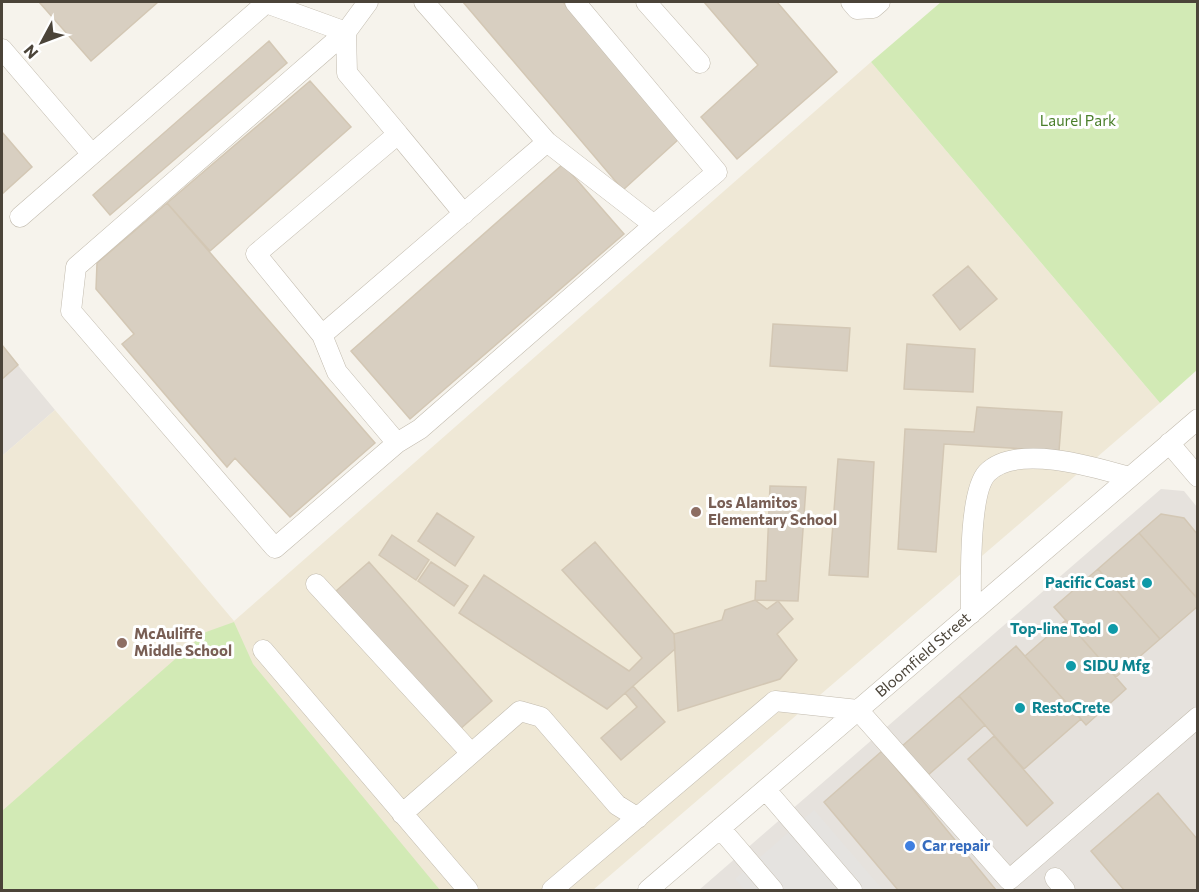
<svg xmlns="http://www.w3.org/2000/svg" width="1199" height="892" viewBox="0 0 1199 892" font-family="Commissioner,sans-serif">
  <style>
    .industrial { fill: #e6e2dd }
    .education { fill: #efe8d6 }
    .green { fill: #d2eab5 }
    .parking { fill: #e5e3e0 }
    .building { fill: #d8cfc1; stroke: #d3c7b4; stroke-width: 1.5 }
    .lines { fill: none; stroke-linecap: round; stroke-linejoin: round }
    .minor-casing { stroke: #c2bbae; stroke-width: 21 }
    .minor { stroke: #fff; stroke-width: 20 }
    .education-dot { fill: #8d6e63; stroke: #fff; stroke-width: 2 }
    .culture-dot { fill: #0f9aa8; stroke: #fff; stroke-width: 2 }
    .shop-dot { fill: #3f7fe0; stroke: #fff; stroke-width: 2 }
    .labels { text-anchor: middle; stroke-width: 6; stroke-linejoin: round; paint-order: stroke }
    .park-label { font-size: 15px; fill: #4a7f2a; stroke: #fff }
    .education-label { font-size: 15px; font-weight: bold; fill: #785e54; stroke: #fff; text-anchor: start }
    .culture-label { font-size: 15px; font-weight: bold; fill: #0d838f; stroke: #fff; text-anchor: end }
    .street-label { font-size: 15px; fill: #4b4439; stroke: #fff }
    .shop-label { font-size: 15px; font-weight: bold; fill: #366cbe; stroke: #fff; text-anchor: start }
  </style>
  <rect width="100%" height="100%" fill="#f6f3ec"/>
  <path class="industrial" d="M2 346 55 410 2 456Z
    M1161 489 1184 491 1197 507V890H699Z"/>
  <path class="education" d="M871 62 1160 403 593 890H2V456L55 410 234 621Z"/>
  <path class="green" d="M941 2H1197V370L1160 403 871 62Z
    M234 622 253 664 440 890H2V811L206 632Z"/>
  <path class="parking" d="M814 810 883 890H745L735 879Z"/>
  <path class="building" d="M39 2H158L91 61Z
    M463 2H563L680 138 623 190Z
    M704 2H777L837 72 737 159 701 117 758 65Z
    M269 41 287 63 110 215 93 195Z
    M310 81 351 127 210 251 167 203Z
    M2 132 32 167 2 194Z
    M563 164 624 234 410 419 351 351Z
    M167 203 375 443 290 517 235 458 227 467 122 344 134 334 96 289 97 263Z
    M968 266 997 299 960 330 933 295Z
    M773 324 850 328 847 371 770 366Z
    M907 344 975 349 973 392 904 389Z
    M2 345 18 365 2 379Z
    M977 407 1062 412 1059 451 944 444 936 552 898 549 905 429 974 432Z
    M838 459 874 462 868 577 829 575Z
    M770 486 806 487 798 601 755 600 756 581H766Z
    M437 513 474 537 455 566 418 541Z
    M1161 514 1184 518 1198 535 1196 597 1139 533Z
    M1139 533 1198 599V606L1160 639 1098 569Z
    M392 535 429 560 416 580 379 555Z
    M595 542 674 634 675 649 607 709 459 613 484 575 629 671 642 658 562 570Z
    M369 562 492 701 459 730 336 591Z
    M431 562 468 586 454 606 418 581Z
    M1098 569 1160 639 1116 677 1054 607Z
    M755 600 767 609 778 601 793 619 777 634 797 660 780 679 678 711 674 634 722 620 725 610Z
    M1066 620 1126 689 1086 725 1025 656Z
    M1016 646 1081 719 1024 769 959 696Z
    M633 686 665 722 621 760 601 738 637 707 625 693Z
    M959 696 985 725 927 776 901 747Z
    M994 736 1053 803 1027 826 968 759Z
    M882 751 996 890H898L824 802Z
    M1158 793 1198 840V890H1124L1091 851Z"/>
  <g class="lines">
    <defs>
      <path id="minor" d="M646 2 700 63
        M851 2 857 9 873 8 880 2
        M346 32 347 73 398 134 256 254 322 335 547 142 424 2
        M2 49 91 153
        M398 134 464 214
        M547 142 654 225 717 172 575 2
        M20 217 266 3 346 32
        M322 335 337 372 397 443 275 548 71 311 76 267 346 32 368 2
        M397 443 420 429 654 225
        M1169 443 1198 477
        M316 584 471 753
        M971 614C971 585 968 493 987 473 1016 443 1095 467 1129 477
        M263 650 468 890
        M766 790 852 890
        M402 814 520 711 541 717 617 805 638 818
        M720 828 773 890
        M1055 878 1065 890
        M552 890 775 701 858 710 1009 880 1198 717
        M648 890 1198 419"/>
    </defs>
    <use href="#minor" class="minor-casing"/>
    <use href="#minor" class="minor"/>
  </g>
  <g class="education-dot">
    <circle cx="696" cy="512" r="6"/>
    <circle cx="122" cy="643" r="6"/>
  </g>
  <g class="culture-dot">
    <circle cx="1147" cy="583" r="6"/>
    <circle cx="1113" cy="629" r="6"/>
    <circle cx="1071" cy="666" r="6"/>
    <circle cx="1020" cy="708" r="6"/>
  </g>
  <circle class="shop-dot" cx="910" cy="846" r="6"/>
  <g class="labels">
    <g class="park-label">
      <text x="1078" y="126">Laurel Park</text>
    </g>
    <g class="education-label">
      <text x="708" y="508">Los Alamitos<tspan x="708" dy="17">Elementary School</tspan></text>
      <text x="134" y="639">McAuliffe<tspan x="134" dy="17">Middle School</tspan></text>
    </g>
    <g class="culture-label">
      <text x="1135" y="588">Pacific Coast</text>
      <text x="1101" y="634">Top-line Tool</text>
      <text x="1083" y="671" text-anchor="start">SIDU Mfg</text>
      <text x="1032" y="713" text-anchor="start">RestoCrete</text>
    </g>
    <g class="street-label">
      <text transform="translate(923 655) rotate(-41)" y="5">Bloomfield Street</text>
    </g>
    <g class="shop-label">
      <text x="922" y="851">Car repair</text>
    </g>
  </g>
  <rect width="1199" height="892" fill="none" stroke="#4b4439" stroke-width="6"/>
  <g transform="translate(42 42) rotate(229)" stroke="#ffffff" stroke-width="4.5" paint-order="stroke">
  <path d="M0-4.5L10 22L0 15L-10 22Z" fill="#4b4439"/>
  <text y="-9" font-size="16" font-weight="bold" text-anchor="middle" fill="#4b4439">N</text>
  </g>
</svg>
